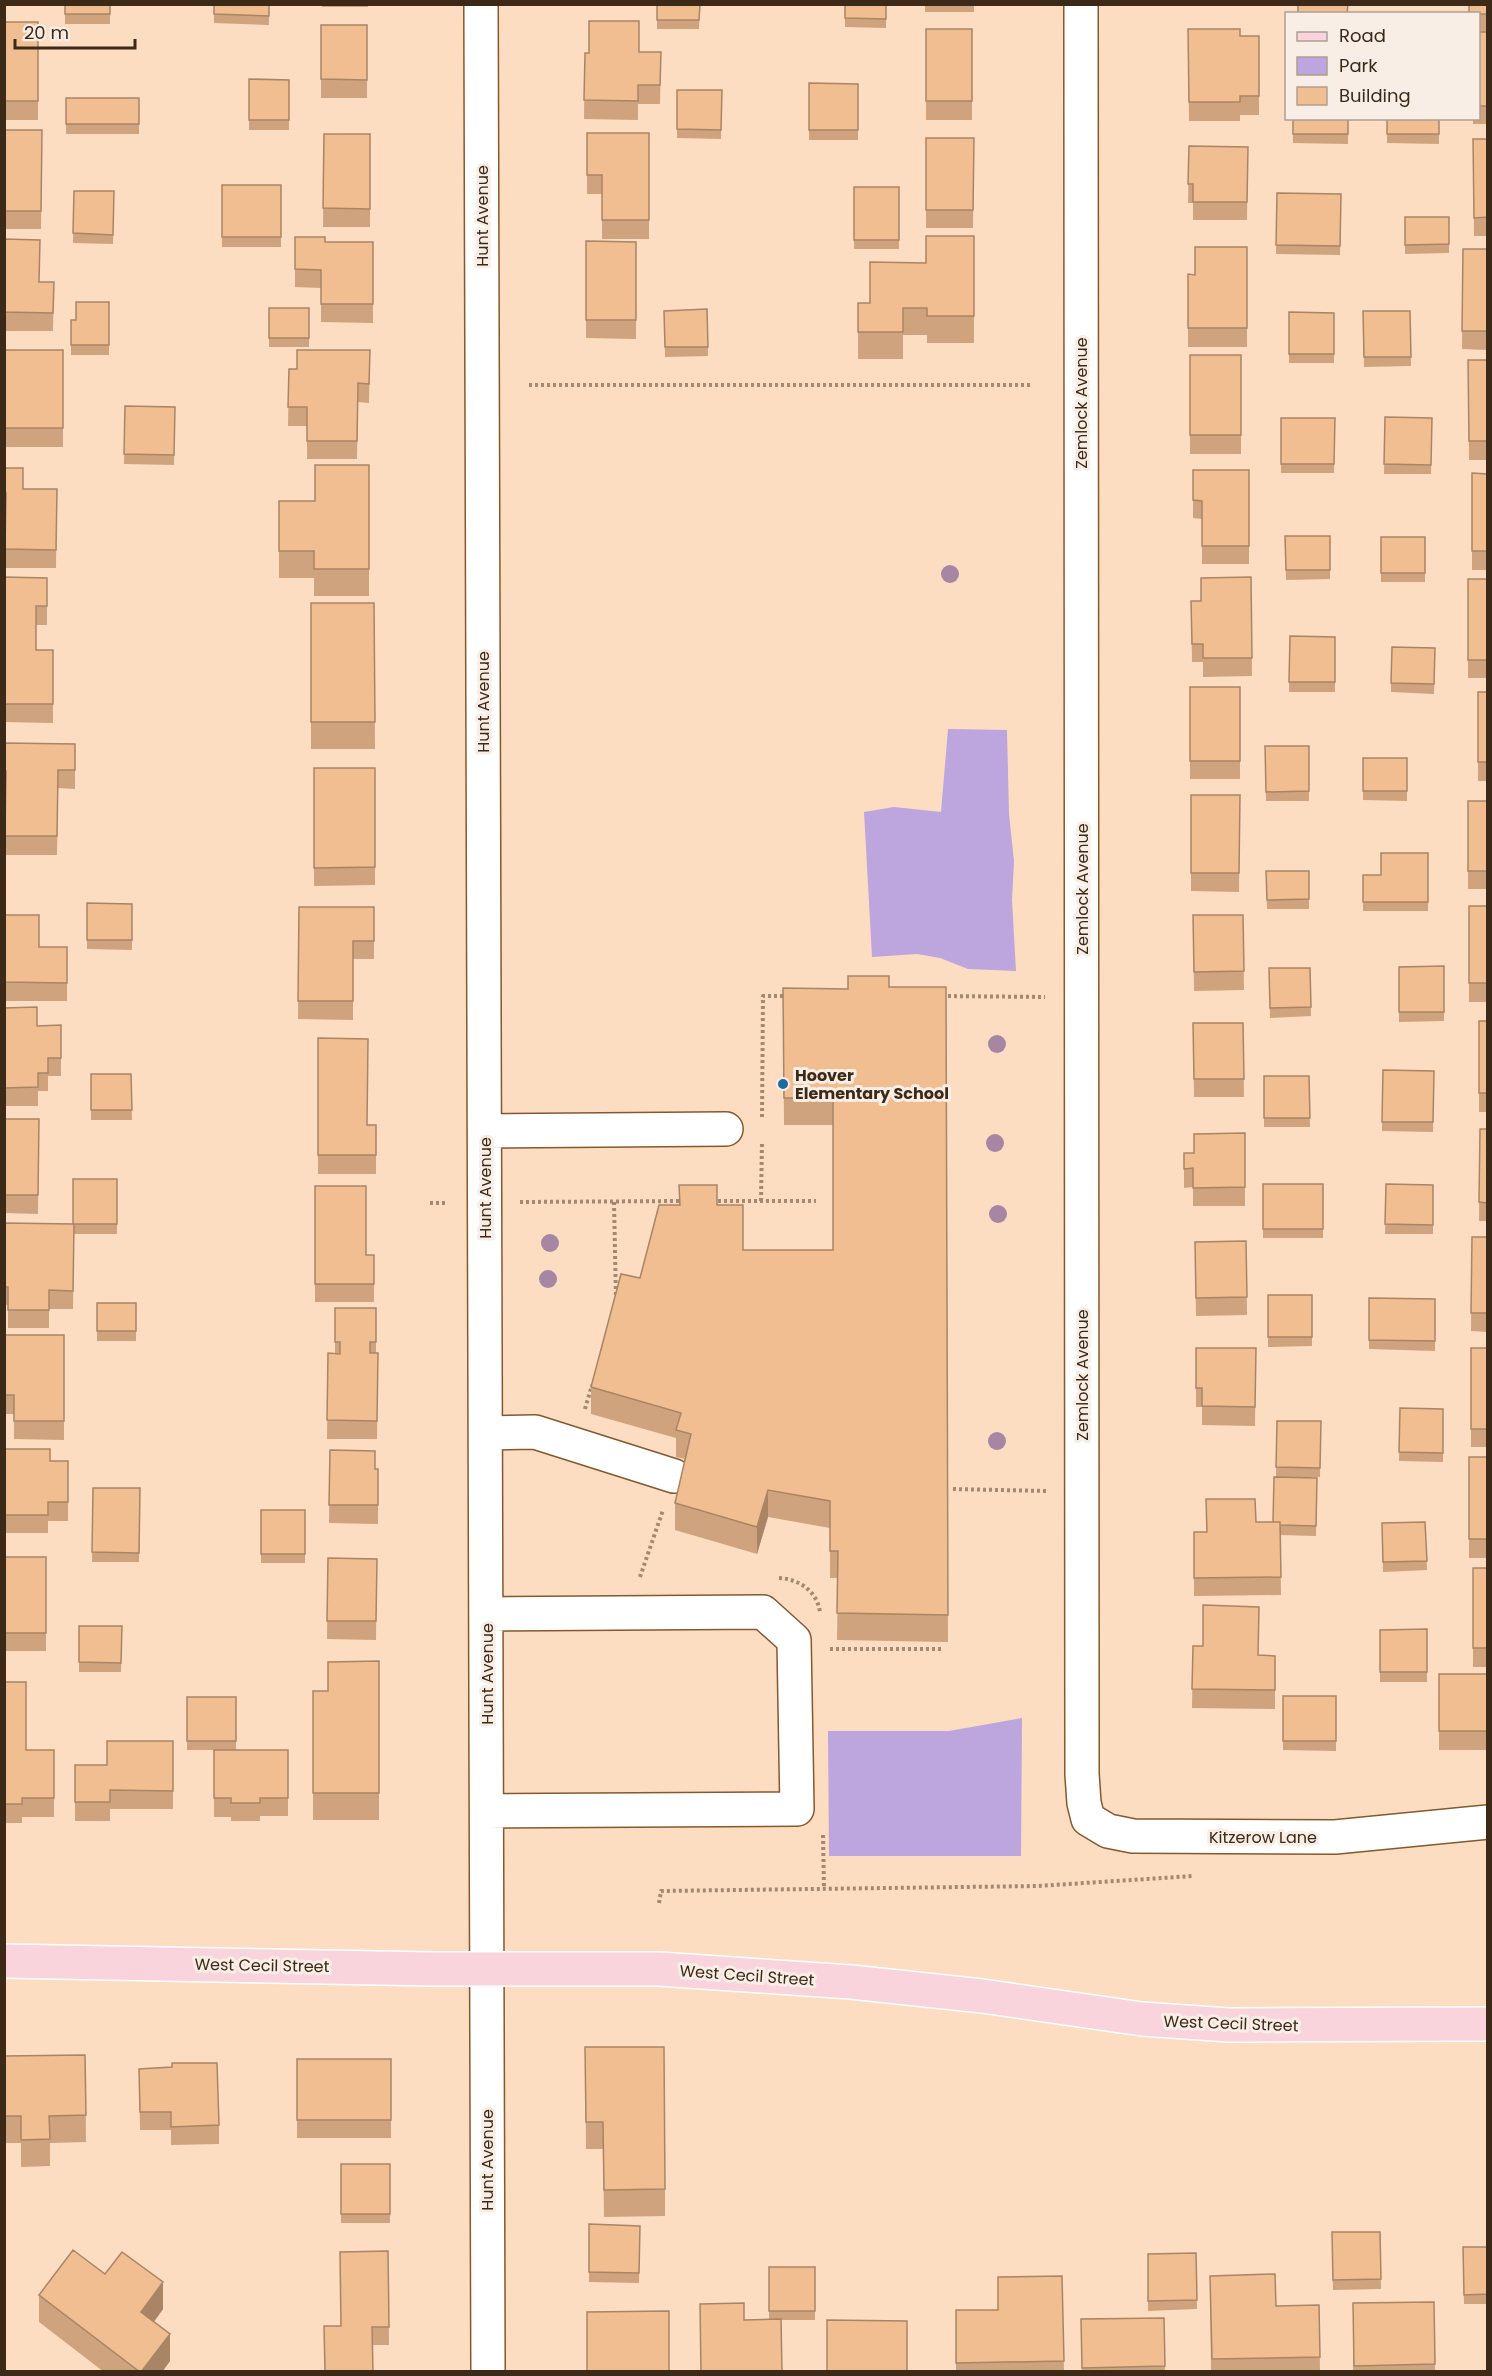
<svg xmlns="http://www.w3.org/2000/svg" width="1492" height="2376" viewBox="0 0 1492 2376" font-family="Poppins,sans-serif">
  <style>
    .green { fill: #bca6dd }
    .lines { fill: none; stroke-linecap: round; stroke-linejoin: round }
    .minor-casing { stroke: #85582d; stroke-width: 36 }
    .major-casing { stroke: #fff; stroke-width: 36 }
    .path { stroke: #a38972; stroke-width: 4; stroke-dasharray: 3 3; stroke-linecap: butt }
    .minor { stroke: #fff; stroke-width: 33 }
    .major { stroke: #fad4dd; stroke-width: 33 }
    .tree { fill: #a786a3 }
    .wall { fill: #cfa37d }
    .shaded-wall { fill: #a98566 }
    .building { fill: #f1be91; stroke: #a98566; stroke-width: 1.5 }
    .poi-dot { fill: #206b9e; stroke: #f9eee5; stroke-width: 2 }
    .labels { text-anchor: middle; stroke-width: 6; stroke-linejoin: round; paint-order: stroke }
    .street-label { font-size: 16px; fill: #3c2917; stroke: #f9eee5 }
    .poi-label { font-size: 16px; font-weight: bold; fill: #3c2917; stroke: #f9eee5; text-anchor: start }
  </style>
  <rect width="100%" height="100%" fill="#fcddc1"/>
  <path class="green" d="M948 729 1007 730 1009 814 1014 861 1012 900 1016 971 968 969 940 958 917 954 872 957 864 812 894 807 941 812Z
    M1022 1718 1021 1856H829L828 1731H949Z"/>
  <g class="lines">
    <defs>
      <path id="minor" d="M481 4 488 2372
        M1081 4 1082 1774 1084 1803 1088 1819 1108 1831 1133 1836 1335 1837 1488 1822
        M485 1131 726 1129
        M486 1433 535 1432 674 1476
        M487 1614 763 1612 794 1640 797 1809 488 1811"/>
      <path id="major" d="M4 1961 434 1969H659L851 1982 982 1996 1142 2019 1229 2025 1488 2024"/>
    </defs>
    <use href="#minor" class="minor-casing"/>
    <use href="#major" class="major-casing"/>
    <path class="path" d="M529 385H1030
      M942 996 1045 997
      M762 1117 763 996H787
      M712 1201H816
      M761 1201 762 1142
      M520 1202 684 1201
      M614 1202 616 1300
      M430 1203H447
      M585 1409 592 1385
      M953 1489 1046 1491
      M640 1577 663 1510
      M779 1578C799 1579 817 1591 820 1612
      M830 1649H944
      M823 1835 824 1889
      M659 1903 661 1891 1038 1886 1193 1876"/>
    <use href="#minor" class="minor"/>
    <use href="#major" class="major"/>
  </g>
  <g class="tree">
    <circle cx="950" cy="574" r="9"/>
    <circle cx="997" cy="1044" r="9"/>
    <circle cx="995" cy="1143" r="9"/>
    <circle cx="998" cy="1214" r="9"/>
    <circle cx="550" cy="1243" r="9"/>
    <circle cx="548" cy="1279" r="9"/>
    <circle cx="997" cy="1441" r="9"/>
  </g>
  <path class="wall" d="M65 4H110V24H65Z
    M269 4V25L214 23V14Z
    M322 4H368V7H322Z
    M583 4H639V6H583Z
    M657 4H700L699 29H657Z
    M845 4H886V28L845 27Z
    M925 4H974V12H925Z
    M1488 4V124H1473V118H1479V14Z
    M4 22H38V120H4Z
    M321 25H367V98H321Z
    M926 29H972V120H926Z
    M1188 29 1240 36H1259V115H1240V121H1189Z
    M639 52H661L660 104H638V120L584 119 585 53Z
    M249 79 289 80V130H249Z
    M809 83 858 84V140H809Z
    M677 90H722L721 139 677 138Z
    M66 98H139V134H66Z
    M1293 118H1348V144L1293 143Z
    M1387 118H1439V144L1387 143Z
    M4 130H42L41 229H4Z
    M587 133H649V239H602V194H587Z
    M324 134H370V227H323Z
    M926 138H974L973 228H926Z
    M1473 139H1488V236H1474Z
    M1189 146 1248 147 1247 220H1193V203H1188Z
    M222 185H281V247H222Z
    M854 187H899V249H854Z
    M74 191H114L113 244 73 243Z
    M1277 193 1341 194 1340 255 1276 254Z
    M1405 217H1449V253L1405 254Z
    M974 236V343H927V335H903V359H858V303H870L926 263Z
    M295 237 325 242H373V323L321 322V288L295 287Z
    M4 239 40 282H54L53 331H4Z
    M586 241 636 242V339L586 338Z
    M1247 247V347H1188V274L1195 275Z
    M1463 249H1488V350L1462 349Z
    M109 302V355H71V320H76Z
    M269 308H309V347H269Z
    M707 309 708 356 665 357 664 311Z
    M1363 311H1410L1411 366 1364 367Z
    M1289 312 1334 313V363H1289Z
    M4 350H63V447H4Z
    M370 350 369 403 358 402 357 459H307V426H288L289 369H297Z
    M1190 355H1241V454H1190Z
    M1468 360H1488V460H1469Z
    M125 406 175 407 174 465 124 464Z
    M1385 417 1432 418 1431 474H1384Z
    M1281 418H1335L1334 473H1281Z
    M369 465V596H314V578H279V501H315Z
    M4 468 23 489H57L56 568H5Z
    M1193 470H1249V564H1202V519L1193 518Z
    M1472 473 1488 474V570H1472Z
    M1285 536H1330V579L1286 580Z
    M1381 537H1425V582H1381Z
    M4 577 47 578V625H36V650H53V723L4 722Z
    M1251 577 1252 676 1203 677V662H1192L1191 601H1201Z
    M1468 579H1488V678H1468Z
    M311 603H374L375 749H311Z
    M1290 636 1335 637V692H1289Z
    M1435 648 1434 694 1391 692V683Z
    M1190 687H1240V779H1190Z
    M1478 692H1488V781H1478Z
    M4 743 75 744V789L58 788 57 855H5Z
    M1265 746H1309V801H1266Z
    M1363 758H1407V801L1363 800Z
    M314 768H375V885L314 886Z
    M1191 795H1240L1239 892 1191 891Z
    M1468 801H1488V889H1468Z
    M1428 853V911H1363V875H1381Z
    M1266 871H1309V909H1267Z
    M87 903 132 904V950L87 949Z
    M1469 906H1488V1002H1469Z
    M299 907H374V959H353V1020L298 1019Z
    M4 915 39 947H67V1001H4Z
    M1193 915H1243L1244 990 1194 991Z
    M1444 966V1021L1399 1022V967Z
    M1269 968H1310L1311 1016 1270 1018Z
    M889 987H946L948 1642 837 1640 838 1578H830V1528L768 1517 757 1554 675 1530V1503L685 1459 676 1457V1438L591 1414V1387L640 1278 679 1205V1185L717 1205 743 1250H833V1125H784L783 988 848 989Z
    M4 1008 37 1026 61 1025V1076H48V1091H38V1106H4Z
    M1479 1021H1488V1112H1479Z
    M1193 1023H1243L1244 1097H1194Z
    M318 1038 367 1125H376V1174H318Z
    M1383 1070 1434 1071 1433 1132 1382 1131Z
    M91 1074H131L132 1120H91Z
    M1264 1076H1309L1310 1127H1264Z
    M4 1119H39L38 1214 4 1213Z
    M1480 1129H1488V1221H1479Z
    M1245 1133V1206H1193V1187L1184 1188V1153H1194Z
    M117 1179V1234H74L73 1309H49V1328H8V1305H4V1223L73 1224Z
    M1263 1184H1323V1238H1263Z
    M1386 1184 1433 1185V1234H1385Z
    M315 1186 366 1255H374V1302H315Z
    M1472 1237H1488V1332L1471 1331Z
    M1246 1241 1247 1315 1196 1316 1195 1242Z
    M1268 1295H1312V1346L1268 1347Z
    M1369 1298 1435 1299V1351L1369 1349Z
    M97 1303H136V1341H97Z
    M335 1308H376V1353H378L377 1439H327L328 1353H335Z
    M4 1335H64V1440L14 1439V1414H4Z
    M1196 1348H1256L1255 1426 1202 1425V1407H1196Z
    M1471 1348H1488V1447H1471Z
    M1400 1408 1443 1409V1462L1399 1461Z
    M1277 1421H1321L1320 1477H1276Z
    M4 1449 50 1461H68V1521H48V1533H4Z
    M330 1450 375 1469H378V1524L329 1523Z
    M1469 1457H1488V1558H1469Z
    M1317 1478 1316 1536 1280 1535 1281 1595 1194 1596V1532H1207L1256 1522H1273Z
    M93 1488H140L139 1562H92Z
    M261 1510H305V1563H261Z
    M1425 1522 1427 1570 1383 1572 1382 1523Z
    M4 1557H46V1651H4Z
    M328 1558 377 1559 376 1640 327 1639Z
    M1473 1568H1488V1667H1473Z
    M79 1626H122L121 1672H79Z
    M1427 1629V1682H1380V1630Z
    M1193 1646 1258 1655 1275 1656V1709L1192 1708Z
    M379 1661V1820H313V1691H328Z
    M1439 1674H1488V1750H1439Z
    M4 1682 26 1750H54V1817H22V1823H4Z
    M1283 1696H1336V1751L1283 1750Z
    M187 1697H236V1750H187Z
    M173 1741V1809H110V1821H75V1765H107Z
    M214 1750H288V1816H260V1821H231V1817H214Z
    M585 2047 665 2189V2216L604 2217 603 2149H586Z
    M85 2055 86 2142 50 2143V2166L21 2167V2143H4V2056Z
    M297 2059H391V2138H297Z
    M139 2069 219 2125V2144L171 2145V2130H140Z
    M341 2164H390V2223H341Z
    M589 2224 640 2226 639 2283 589 2282Z
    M1332 2232H1380L1381 2289 1333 2290Z
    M1463 2247H1488V2304H1464Z
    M388 2251 389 2345H373L341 2326Z
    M1196 2253 1197 2309 1148 2311V2254Z
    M769 2267H815V2320H744L769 2319Z
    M105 2274 163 2309 154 2322 170 2361 162 2372H104L39 2322V2295Z
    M1062 2276 1064 2372H956V2310H998Z
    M1210 2276 1276 2306 1319 2305 1320 2372H1211Z
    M1434 2302 1435 2372H1353V2303Z
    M1164 2318 1165 2372H1082L1081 2319Z"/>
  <path class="shaded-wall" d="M768 1490V1517L757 1554V1527Z
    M163 2282V2309L141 2339V2312Z
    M170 2334V2361L162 2372H141Z"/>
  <path class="building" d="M65 4H110V14H65Z
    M214 4H269V16L214 14Z
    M657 4H700L699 20H657Z
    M845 4H886V19L845 18Z
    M1298 4H1348L1347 14H1298Z
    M1469 4H1488V14H1469Z
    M589 21H639V52H661L660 85H638V101L584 100 585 53H589Z
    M4 22H38V101H4Z
    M321 25H367V80L321 79Z
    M926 29H972V101H926Z
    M1188 29H1240V36H1259V96H1240V102H1189Z
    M1479 32H1488V106H1479Z
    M249 79 289 80V120H249Z
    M809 83 858 84V130H809Z
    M677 90H722L721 130 677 129Z
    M66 98H139V124H66Z
    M1293 118H1348V134H1293Z
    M1387 118H1439V134H1387Z
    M4 130H42L41 211H4Z
    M587 133H649V220H602V175H587Z
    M324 134H370V209L323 208Z
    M926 138H974L973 210H926Z
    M1473 139H1488V217L1474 218Z
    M1189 146 1248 147 1247 202H1193V184H1188Z
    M222 185H281V237H222Z
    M854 187H899V240H854Z
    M74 191H114L113 235 73 233Z
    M1277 193 1341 194 1340 246 1276 245Z
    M1405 217H1449V244L1405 245Z
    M926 236H974V316H927V308H903V332H858V303H870V262L926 263Z
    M295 237H325V242H373V304H321V270L295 269Z
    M4 239 40 240 39 282H54L53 313 4 312Z
    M586 241 636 242V320H586Z
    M1195 247H1247V328H1188V274L1195 275Z
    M1463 249H1488V331H1462Z
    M76 302H109V345H71V320H76Z
    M269 308H309V338H269Z
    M707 309 708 347H665L664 311Z
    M1363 311H1410L1411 357H1364Z
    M1289 312 1334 313V354H1289Z
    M4 350H63V428H4Z
    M297 350H370L369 384 358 383 357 441H307V407H288L289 369H297Z
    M1190 355H1241V435H1190Z
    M1468 360H1488V441H1469Z
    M125 406 175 407 174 455 124 454Z
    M1385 417 1432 418 1431 465 1384 464Z
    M1281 418H1335L1334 464H1281Z
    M315 465H369V569H314V551H279V501H315Z
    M4 468H23V489H57L56 550 5 549 6 493H4Z
    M1193 470H1249V546H1202V501L1193 500Z
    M1472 473 1488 474V551H1472Z
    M1285 536H1330V570H1286Z
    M1381 537H1425V573H1381Z
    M4 577 47 578V606H36V650H53V704H4Z
    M1251 577 1252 658H1203V644H1192L1191 601H1201V578Z
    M1468 579H1488V660H1468Z
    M311 603H374L375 722H311Z
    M1290 636 1335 637V682H1289Z
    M1392 647 1435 648 1434 684 1391 683Z
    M1190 687H1240V761H1190Z
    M1478 692H1488V762H1478Z
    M4 743 75 744V770H58L57 836H5L6 771H4Z
    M1265 746H1309V791L1266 792Z
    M1363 758H1407V791H1363Z
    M314 768H375V867L314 868Z
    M1191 795H1240L1239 873H1191Z
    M1468 801H1488V871H1468Z
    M1381 853H1428V902H1363V875H1381Z
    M1266 871H1309V899L1267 900Z
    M87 903 132 904V940H87Z
    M1469 906H1488V983H1469Z
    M299 907H374V941H353V1001H298Z
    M4 915H39V947H67V983L4 982Z
    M1193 915H1243L1244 971 1194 972Z
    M1444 966V1012H1399V967Z
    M1269 968H1310L1311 1007 1270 1008Z
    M848 976H889V987H946L948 1615 837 1613 838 1551H830V1501L768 1490 757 1527 675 1503 691 1434 676 1430 681 1413 591 1387 621 1274 640 1278 659 1205H680L679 1185H717V1205H743V1250H833V1098H784L783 988 848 989Z
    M37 1007V1026L61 1025V1058H48V1073H38V1087L4 1088V1008Z
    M1479 1021H1488V1093H1479Z
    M1193 1023H1243L1244 1079H1194Z
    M318 1038 368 1039 367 1125H376V1155H318Z
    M1383 1070 1434 1071 1433 1122H1382Z
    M91 1074H131L132 1110H91Z
    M1264 1076H1309L1310 1118H1264Z
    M4 1119H39L38 1195H4Z
    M1480 1129H1488V1203L1479 1202Z
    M1245 1133V1187L1193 1188V1168L1184 1169V1153H1194V1134Z
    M73 1179H117V1224H73Z
    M1263 1184H1323V1229H1263Z
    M1386 1184 1433 1185V1225L1385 1224Z
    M315 1186H366V1255H374V1284H315Z
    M4 1223 74 1224 73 1291 49 1290V1310H8V1287H4Z
    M1472 1237H1488V1313H1471Z
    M1246 1241 1247 1297 1196 1298 1195 1242Z
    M1268 1295H1312V1337H1268Z
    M1369 1298 1435 1299V1341L1369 1340Z
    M97 1303H136V1331H97Z
    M335 1308H376V1342H370V1353H378L377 1421 327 1420 328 1353 340 1354V1342H335Z
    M4 1335H64V1421H14V1395H4Z
    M1196 1348H1256L1255 1407 1202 1406V1388H1196Z
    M1471 1348H1488V1429H1471Z
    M1400 1408 1443 1409V1453L1399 1452Z
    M1277 1421H1321L1320 1468 1276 1467Z
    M4 1449H50V1461H68V1502H48V1515H4Z
    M330 1450 375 1451V1469H378V1505H329Z
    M1469 1457H1488V1539H1469Z
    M1274 1477 1317 1478 1316 1526 1280 1525V1522H1273Z
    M93 1488H140L139 1553 92 1552Z
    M1206 1499H1255L1256 1522H1280L1281 1577 1194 1578V1532H1207Z
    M261 1510H305V1554H261Z
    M1425 1522 1427 1561 1383 1562 1382 1523Z
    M4 1557H46V1633H4Z
    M328 1558 377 1559 376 1621H327Z
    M1473 1568H1488V1648H1473Z
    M1203 1605 1259 1607 1258 1655 1275 1656V1690L1192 1689 1193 1646H1203Z
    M79 1626H122L121 1663 79 1662Z
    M1427 1629V1672H1380V1630Z
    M379 1661V1793H313V1691H328V1662Z
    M1439 1674H1488V1731H1439Z
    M4 1682H26V1750H54V1798H22V1804H4Z
    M1283 1696H1336V1741H1283Z
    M187 1697H236V1741H187Z
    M107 1741H173V1791L110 1790V1802H75V1765H107Z
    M214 1750H288V1798H260V1803H231V1798H214Z
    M585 2047H664L665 2189 604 2190 603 2122H586Z
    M85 2055 86 2115 49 2116 50 2139 21 2140V2116H4V2056Z
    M297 2059H391V2120H297Z
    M172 2063H217L219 2125 171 2127V2112H140L139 2069 172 2067Z
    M341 2164H390V2214H341Z
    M589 2224 640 2226 639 2273 589 2272Z
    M1332 2232H1380L1381 2279 1333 2280Z
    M1463 2247H1488V2294L1464 2295Z
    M73 2250 105 2274 122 2252 163 2282 141 2312 170 2334 141 2372H140L39 2295Z
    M388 2251 389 2327H372L373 2372H325L324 2326H341L340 2252Z
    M1196 2253 1197 2300 1148 2301V2254Z
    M769 2267H815V2311H769Z
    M1275 2274 1276 2306 1319 2305 1320 2357 1212 2359 1210 2276Z
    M1062 2276 1064 2361 956 2363V2310H998V2277Z
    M1434 2302 1435 2364 1354 2366 1353 2303Z
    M744 2303V2320L781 2319 782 2372H701L700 2304Z
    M669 2311V2372H587V2312Z
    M1164 2318 1165 2366 1082 2368 1081 2319Z
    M827 2320 907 2321V2371H827Z"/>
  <circle class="poi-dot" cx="783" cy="1084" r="6"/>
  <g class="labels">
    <g class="street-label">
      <text transform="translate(482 216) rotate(-90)" y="6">Hunt Avenue</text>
      <text transform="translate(1081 403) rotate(-90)" y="6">Zemlock Avenue</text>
      <text transform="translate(483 702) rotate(-90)" y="6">Hunt Avenue</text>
      <text transform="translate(1082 889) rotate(-90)" y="6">Zemlock Avenue</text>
      <text transform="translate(485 1188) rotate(-90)" y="6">Hunt Avenue</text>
      <text transform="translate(1082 1375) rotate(-90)" y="6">Zemlock Avenue</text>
      <text transform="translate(487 1674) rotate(-90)" y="6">Hunt Avenue</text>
      <text x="1263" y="1843">Kitzerow Lane</text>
      <text transform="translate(262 1965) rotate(1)" y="6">West Cecil Street</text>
      <text transform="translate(747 1975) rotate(4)" y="6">West Cecil Street</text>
      <text transform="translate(1231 2023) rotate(2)" y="6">West Cecil Street</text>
      <text transform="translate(487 2160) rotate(-90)" y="6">Hunt Avenue</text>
    </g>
    <g class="poi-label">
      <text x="795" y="1081">Hoover<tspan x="795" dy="18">Elementary School</tspan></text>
    </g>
  </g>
  <rect width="1492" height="2376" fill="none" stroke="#3c2917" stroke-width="12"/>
  <rect x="1285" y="12" width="195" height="108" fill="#f9eee5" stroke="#ad9f93" stroke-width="1.5"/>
  <rect x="1297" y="32" width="30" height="9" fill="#fad4dd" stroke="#ad9f93" stroke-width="1.5"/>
  <text x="1339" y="42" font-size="18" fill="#3c2917">Road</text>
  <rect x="1297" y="57" width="30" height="18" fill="#bca6dd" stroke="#ad9f93" stroke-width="1.5"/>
  <text x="1339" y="72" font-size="18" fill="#3c2917">Park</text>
  <rect x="1297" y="87" width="30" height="18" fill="#f1be91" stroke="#ad9f93" stroke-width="1.5"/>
  <text x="1339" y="102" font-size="18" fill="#3c2917">Building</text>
  <path d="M15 39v9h120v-9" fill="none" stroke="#3c2917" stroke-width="3"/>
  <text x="24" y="39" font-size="18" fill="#3c2917" stroke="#f9eee5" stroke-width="4.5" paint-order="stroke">20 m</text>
</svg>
